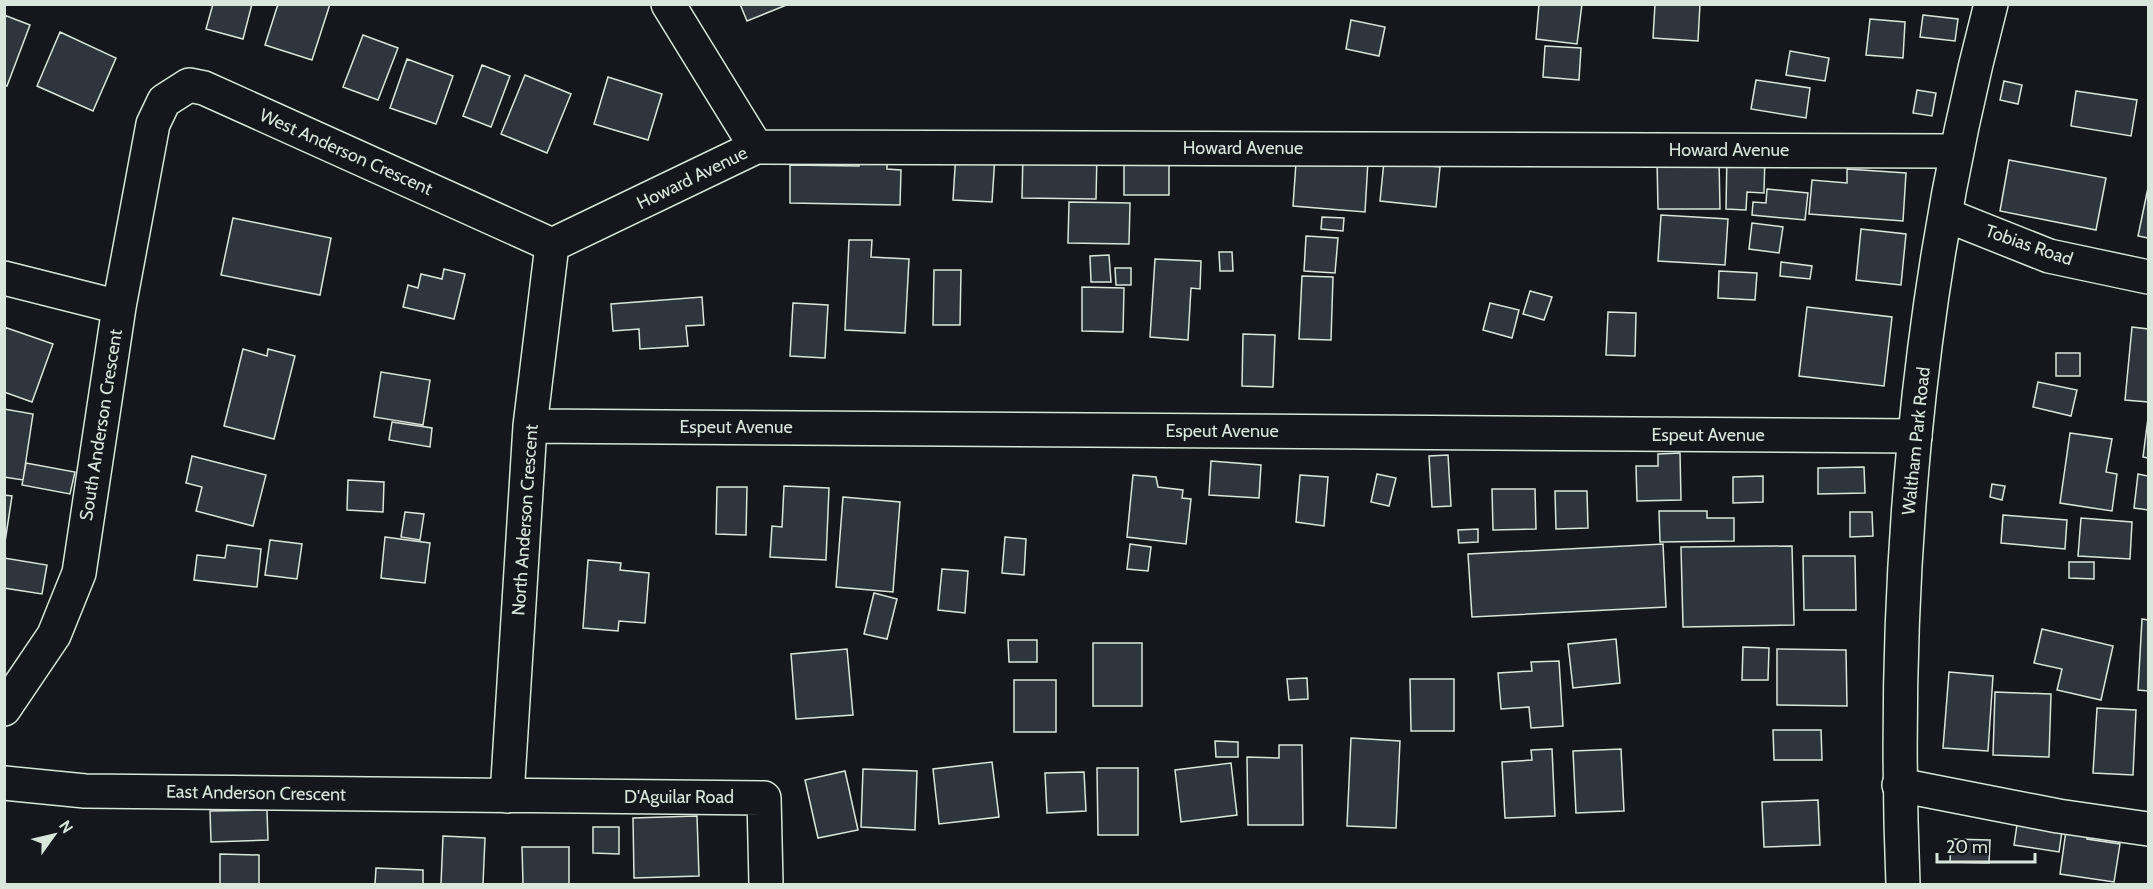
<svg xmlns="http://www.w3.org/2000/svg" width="2153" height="889" viewBox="0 0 2153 889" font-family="Cabin,sans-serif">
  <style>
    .building { fill: #2c363c; stroke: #d8e6dc; stroke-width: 1.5 }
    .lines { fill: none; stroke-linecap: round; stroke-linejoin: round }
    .minor-casing { stroke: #d8e6dc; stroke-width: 36 }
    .major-casing { stroke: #d8e6dc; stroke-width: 36 }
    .minor { stroke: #14181c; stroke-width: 33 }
    .major { stroke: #14181c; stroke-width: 33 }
    .labels { text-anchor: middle; stroke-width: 4.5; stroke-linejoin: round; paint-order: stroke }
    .street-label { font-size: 18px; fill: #d8e6dc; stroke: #14181c }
  </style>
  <rect width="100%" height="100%" fill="#14181c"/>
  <path class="building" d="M213 4H252L243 39 206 29Z
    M278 4H330L312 60 265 45Z
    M740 4H789L747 21Z
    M1539 4H1582L1577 44 1536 39Z
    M1655 4H1700L1698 41 1653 38Z
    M4 15 30 25 7 86 4 85Z
    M1923 15 1958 19 1955 41 1920 37Z
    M1870 19 1905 22 1903 58 1866 55Z
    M1351 20 1385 27 1379 56 1346 49Z
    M60 32 116 58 93 111 37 86Z
    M363 35 398 48 378 100 343 87Z
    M1545 46 1581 48 1579 80 1543 77Z
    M1790 51 1829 58 1825 81 1786 75Z
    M407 59 453 76 436 124 390 108Z
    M482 65 510 76 491 127 463 116Z
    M525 75 571 94 547 153 501 134Z
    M608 77 662 94 648 140 594 124Z
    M1756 80 1810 88 1806 118 1751 109Z
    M2004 81 2022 85 2018 104 2000 100Z
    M1917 90 1936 93 1932 116 1913 113Z
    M2076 91 2137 100 2131 136 2071 126Z
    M1297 148 1368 161 1365 212 1293 206Z
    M859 152H887V169L901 170 900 205 790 203V165L859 166Z
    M956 152 995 156 992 202 953 200Z
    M1023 152 1097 153 1096 199 1022 198Z
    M1727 153 1765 154 1764 193 1747 192 1746 210 1726 209Z
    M1657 160H1719L1720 209H1658Z
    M2009 160 2106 178 2096 230 2000 211Z
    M1124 161H1169V195H1124Z
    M1384 161 1440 167 1436 207 1380 201Z
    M1847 169 1906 173 1903 221 1809 214 1812 180 1847 183Z
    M2148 188V238L2138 236Z
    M1767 189 1808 193 1805 220 1752 215 1753 202 1766 203Z
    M1069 202 1130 203 1129 244 1068 243Z
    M1661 215 1728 219 1725 265 1658 261Z
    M1322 217 1344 218 1343 231 1321 229Z
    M233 218 331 238 320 295 221 275Z
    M1752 223 1783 227 1779 253 1749 249Z
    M1861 229 1906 234 1901 285 1856 280Z
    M1306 236 1338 238 1335 273 1304 271Z
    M849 240H872L871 257 909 259 905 333 845 330Z
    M1219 252H1232L1233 271H1220Z
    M1109 255 1111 282H1091L1090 256Z
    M1155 259 1201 261 1200 289 1191 288 1188 340 1150 337Z
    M1781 262 1812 266 1810 279 1780 276Z
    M1115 268H1131V285H1116Z
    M444 269 465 274 454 319 403 307 408 285 418 288 421 274 442 279Z
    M934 270H961L960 325H933Z
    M1719 271 1757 273 1755 300 1718 298Z
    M1302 276 1333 277 1331 340 1299 339Z
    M1082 287 1124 288 1123 332 1082 331Z
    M1530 291 1552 297 1544 320 1523 314Z
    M702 297 704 325 686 326 688 346 640 349 639 329 613 331 611 304Z
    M793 303 828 305 825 358 790 356Z
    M1490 303 1519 310 1512 338 1483 330Z
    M1807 307 1892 317 1884 386 1799 376Z
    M1608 312 1636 313 1635 356 1606 355Z
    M4 327 53 344 32 402 4 392Z
    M2132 327 2148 329V402L2125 400Z
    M1243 334 1275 335 1273 387 1242 386Z
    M243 349 267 356 268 349 295 356 274 439 224 426Z
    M2056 353H2080V376H2056Z
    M381 372 430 380 423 425 374 417Z
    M2038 382 2077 390 2071 416 2033 407Z
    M4 409 33 414 23 480 4 477Z
    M2148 418V458L2143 457Z
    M392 422 432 428 430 447 389 440Z
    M2070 433 2112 439 2106 472 2117 474 2112 511 2060 503Z
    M1680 453 1681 500 1637 501 1636 466H1658V454Z
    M1448 455 1451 506 1432 507 1429 456Z
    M192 456 266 475 253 526 196 511 202 487 186 483Z
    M1211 461 1261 465 1259 498 1209 495Z
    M26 463 75 472 70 494 22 485Z
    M1864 467 1865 493 1818 494V468Z
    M1377 474 1396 478 1389 506 1371 502Z
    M2138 474 2148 476V510L2134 508Z
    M1133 475 1156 477 1158 487 1183 490 1182 498 1191 499 1186 544 1127 537Z
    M1300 475 1328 477 1324 526 1296 522Z
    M1763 476V502L1733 503V477Z
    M348 480 384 482 383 512 347 510Z
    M1992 484 2005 486 2002 500 1990 497Z
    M784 486 829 488 826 560 770 557 772 526 782 527Z
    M717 487H747L746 535 716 534Z
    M1492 489H1535L1536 529 1493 530Z
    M1555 491H1587L1588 528 1556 529Z
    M4 495 12 496 5 542H4Z
    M843 497 900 502 893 592 836 587Z
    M1659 511H1707V518H1734V541L1660 542Z
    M405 512 424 514 420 540 401 537Z
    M1850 512H1872L1873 536 1850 537Z
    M2003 515 2067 520 2065 549 2001 543Z
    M2081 518 2132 522 2130 559 2078 556Z
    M1478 529V542L1459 543 1458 530Z
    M385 537 430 543 425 583 381 578Z
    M1005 537 1026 539 1024 575 1002 573Z
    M270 540 302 544 297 579 265 575Z
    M1130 544 1151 547 1148 571 1127 569Z
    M1663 544 1666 607 1472 617 1468 554Z
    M227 545 261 549 257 587 194 580 197 555 225 558Z
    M1792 546 1794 625 1683 627 1681 547Z
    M1803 556H1855L1856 610H1804Z
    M4 558 47 565 42 594 4 588Z
    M588 560 621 563 620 570 649 573 645 623 619 621 618 631 583 628Z
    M2069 562H2094V579L2069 578Z
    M942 569 968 571 965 613 938 610Z
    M874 593 897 599 887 639 864 634Z
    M2142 619 2148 620V691L2138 690Z
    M2042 629 2113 646 2101 700 2057 690 2062 669 2034 663Z
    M1616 639 1620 683 1573 688 1568 644Z
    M1008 640H1037V662H1009Z
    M1093 643H1142V706H1093Z
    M1743 647 1769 648 1768 680H1742Z
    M847 649 853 715 796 719 791 654Z
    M1777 649 1846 650 1847 706 1777 705Z
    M1559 661 1563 726 1531 728 1529 707 1501 709 1498 673 1532 671 1531 662Z
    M1949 672 1993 676 1988 751 1943 748Z
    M1307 678 1308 699 1289 700 1287 679Z
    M1410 679H1454V731H1411Z
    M1014 680H1056V732H1014Z
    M1995 692 2051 694 2049 757 1993 755Z
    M2097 708 2136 710 2133 775 2093 773Z
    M1773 730H1821L1822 760H1774Z
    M1351 738 1400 741 1396 828 1347 826Z
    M1215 741 1238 742V757H1216Z
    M1279 745H1302L1303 825H1248L1247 757 1279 758Z
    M1552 749 1555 816 1505 818 1502 762 1532 760 1531 750Z
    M1621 749 1624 811 1576 813 1573 751Z
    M992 762 999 817 939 824 933 769Z
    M1231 763 1237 815 1181 822 1175 770Z
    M1097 768H1138V835H1098Z
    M863 769 917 771 915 830 861 827Z
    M845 771 858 830 818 838 805 780Z
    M1084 772 1086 811 1047 813 1045 773Z
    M1818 800 1820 845 1764 847 1762 802Z
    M2020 804 2065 811 2059 852 2014 845Z
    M267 810 268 840 211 842 210 811Z
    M697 816 699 876 634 878 633 818Z
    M2068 816 2088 830 2087 839 2120 844 2114 882 2060 874Z
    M593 827H619V854L593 853Z
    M443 836 485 838 483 884H441Z
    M1951 839 1990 840 1989 863 1950 862Z
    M522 847H569V884H523Z
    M220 854 259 855V884H220Z
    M376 868 423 870V884H375Z"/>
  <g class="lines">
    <defs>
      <path id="minor" d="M668 4 756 147
        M1946 215 2049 256 2148 277
        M552 245 756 147 1956 151
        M4 278 119 307
        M530 426 1915 436
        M4 709 54 635 79 573 119 307 153 124 164 101 189 85 204 88 552 245
        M4 783 85 791 764 798 766 884
        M1899 785 2058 816 2148 829
        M507 796 530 426 552 245"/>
      <path id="major" d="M1903 884C1891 591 1916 289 1991 4"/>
    </defs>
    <use href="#minor" class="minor-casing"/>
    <use href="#major" class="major-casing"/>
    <use href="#minor" class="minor"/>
    <use href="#major" class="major"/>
  </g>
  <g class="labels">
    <g class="street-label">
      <text x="1243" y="154">Howard Avenue</text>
      <text x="1729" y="156">Howard Avenue</text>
      <text transform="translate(346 152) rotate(24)" y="6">West Anderson Crescent</text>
      <text transform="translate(692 178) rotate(-26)" y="6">Howard Avenue</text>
      <text transform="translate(2029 245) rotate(19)" y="6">Tobias Road</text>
      <text transform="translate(101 425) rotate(-81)" y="6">South Anderson Crescent</text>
      <text x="736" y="433">Espeut Avenue</text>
      <text x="1222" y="437">Espeut Avenue</text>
      <text x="1708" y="441">Espeut Avenue</text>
      <text transform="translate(1916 441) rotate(-84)" y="6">Waltham Park Road</text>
      <text transform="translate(525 520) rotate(-86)" y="6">North Anderson Crescent</text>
      <text transform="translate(256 793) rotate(1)" y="6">East Anderson Crescent</text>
      <text x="679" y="803">D'Aguilar Road</text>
    </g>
  </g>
  <rect width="2153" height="889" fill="none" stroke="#d8e6dc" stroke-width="12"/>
  <g transform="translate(54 835) rotate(56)" stroke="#14181c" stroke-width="4.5" paint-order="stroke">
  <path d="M0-4.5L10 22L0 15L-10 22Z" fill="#d8e6dc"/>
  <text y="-9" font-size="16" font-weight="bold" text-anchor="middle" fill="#d8e6dc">N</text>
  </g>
  <path d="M1937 853v9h98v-9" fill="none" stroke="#d8e6dc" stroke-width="3"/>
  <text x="1946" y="853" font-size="18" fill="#d8e6dc" stroke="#14181c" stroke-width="4.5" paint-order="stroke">20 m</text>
</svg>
